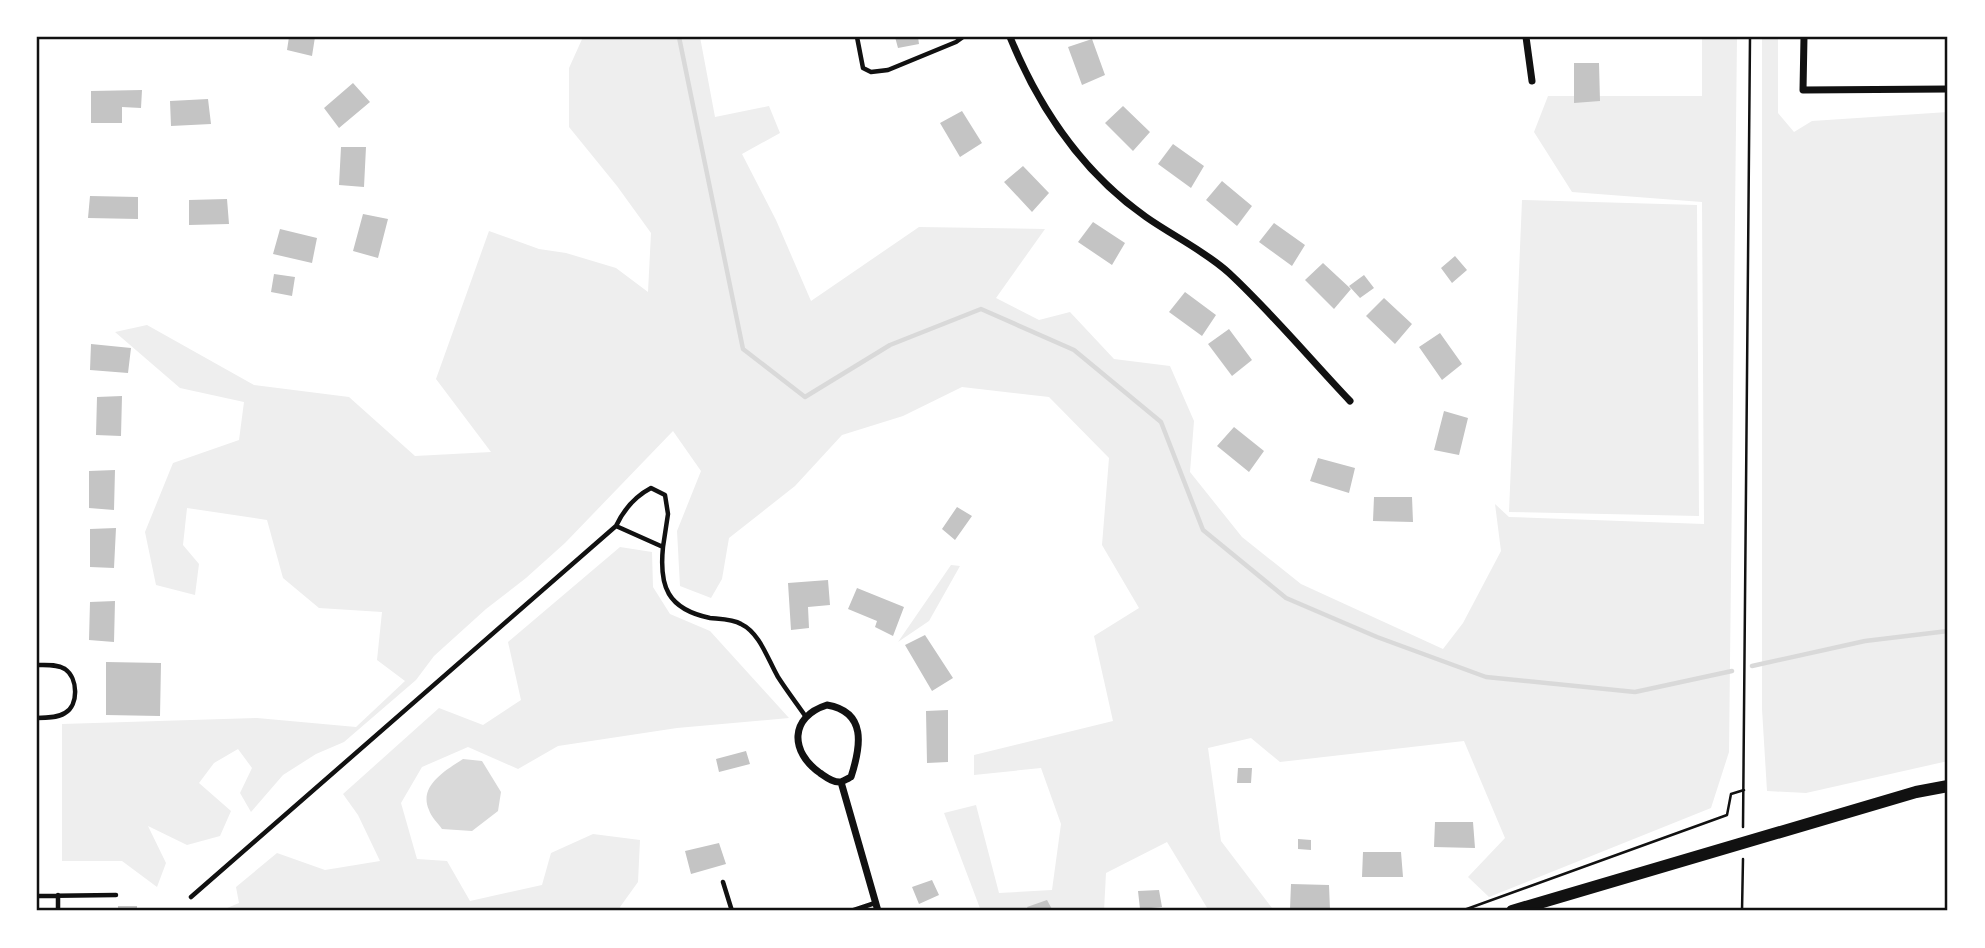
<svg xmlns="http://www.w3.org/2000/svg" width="1985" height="948" viewBox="0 0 1985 948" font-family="'Public Sans',sans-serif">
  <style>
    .green { fill: #eee }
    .water { fill: #d9d9d9 }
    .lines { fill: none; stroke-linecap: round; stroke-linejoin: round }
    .stream { stroke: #d9d9d9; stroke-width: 4.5 }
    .building { fill: #c4c4c4 }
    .path { stroke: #111; stroke-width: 2.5 }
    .service { stroke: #111; stroke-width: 4.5 }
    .minor { stroke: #111; stroke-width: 7 }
    .secondary { stroke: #111; stroke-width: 12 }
    .neatline { fill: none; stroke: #111; stroke-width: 2.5 }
  </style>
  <rect width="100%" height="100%" fill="#fff"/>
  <path class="green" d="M583 37H700L715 117 769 106 780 133 742 154 776 220 811 301 919 227 1045 229 996 298 1039 320 1070 312 1114 359 1170 366 1194 421 1190 472 1242 537 1301 584 1443 649 1463 623 1501 551 1495 504 1509 517 1704 524 1702 202 1572 192 1534 132 1548 96H1702V37H1737L1729 752 1711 808 1489 897 1468 877 1505 838 1464 741 1280 762 1251 738 1208 748 1221 841 1272 908 1271 911H1209L1167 842 1106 873 1104 911H981L944 813 976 805 999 893 1052 890 1061 824 1041 768 974 775V755L1113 721 1094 636 1139 608 1102 545 1109 458 1049 397 962 387 903 416 842 435 795 486 729 538 722 579 711 598 680 586 677 531 701 471 673 431 565 543 526 578 486 609 434 656 416 680 344 742 316 754 283 775 251 812 240 793 252 768 238 749 214 763 199 783 231 811 220 836 187 845 148 826 166 863 157 887 122 861H62V724L257 718 356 727 405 681 377 660 382 612 319 608 283 578 267 520 187 508 183 545 199 564 195 595 156 585 145 532 173 463 239 440 244 402 180 388 115 332 147 325 254 385 349 397 415 456 491 452 436 379 489 231 539 249 566 253 616 268 648 292 651 233 617 186 569 127V68Z
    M1762 37H1778V113L1794 132 1812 121 1948 112V761L1806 793 1767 791 1762 709Z
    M1522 200 1697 205 1699 516 1509 512Z
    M620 547 652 552 653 587 670 614 710 631 789 718 677 728 558 746 518 769 468 747 422 767 401 803 417 859 447 861 470 901 542 885 551 853 593 834 640 840 638 882 620 907 622 911H220L239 903 236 887 277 853 325 870 380 861 358 815 343 794 439 708 483 725 521 700 508 642Z
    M951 565 960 566 929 621 898 642Z"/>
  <path class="water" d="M463 759 482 761 501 792 498 811 472 831 442 829C438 823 431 817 429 810 418 786 446 770 463 759Z"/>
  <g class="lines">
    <path class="stream" d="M679 37 743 349 805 397 890 345 981 309 1074 350 1161 422 1203 530 1286 598 1377 637 1486 677 1635 692 1732 671
      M1752 666 1865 641 1948 631"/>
  </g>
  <path class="building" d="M289 37H315L312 56 287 50Z
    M895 37H918L919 44 898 48Z
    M1092 39 1105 75 1082 85 1068 47Z
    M1574 63H1599L1600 101 1574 103Z
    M353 83 370 102 339 128 324 108Z
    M142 90 141 108 122 107V123H91V91Z
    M208 99 211 124 171 126 170 101Z
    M1123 106 1150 132 1133 151 1105 123Z
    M962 111 982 143 960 157 940 123Z
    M1173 144 1204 166 1191 188 1158 164Z
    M341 147H366L364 187 339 185Z
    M1023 166 1049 193 1032 212 1004 182Z
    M1222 181 1252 206 1237 226 1206 200Z
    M90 196 138 197V219L88 218Z
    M227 199 229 224 189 225V200Z
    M363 214 388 219 378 258 353 251Z
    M1093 222 1125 243 1112 265 1078 242Z
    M1274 223 1305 245 1292 266 1259 242Z
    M280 229 317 238 312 263 273 254Z
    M1455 256 1467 270 1452 283 1441 268Z
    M1323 263 1351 289 1334 309 1305 280Z
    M274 274 295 277 292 296 271 292Z
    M1364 275 1374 288 1360 298 1349 286Z
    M1185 292 1216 315 1202 336 1169 312Z
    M1384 298 1412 324 1395 344 1366 316Z
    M1229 329 1252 360 1232 376 1208 344Z
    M1440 333 1462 364 1442 380 1419 347Z
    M91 344 131 348 128 373 90 370Z
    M122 396 121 436 96 435 97 397Z
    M1444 411 1468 418 1459 455 1434 450Z
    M1234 427 1264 451 1249 472 1217 446Z
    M1318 458 1355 468 1349 493 1310 481Z
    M115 470 114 510 89 508V471Z
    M1374 497H1412L1413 522 1373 521Z
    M957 507 972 516 955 540 942 529Z
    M116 528 114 568 90 567V529Z
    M828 580 830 605 808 607 809 628 791 630 788 583Z
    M857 588 904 607 893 636 875 627 877 621 848 609Z
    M115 601 114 642 89 640 90 602Z
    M925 635 953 678 932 691 905 645Z
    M106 662 161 663 160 716 106 715Z
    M948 710V762L927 763 926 711Z
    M746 751 750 764 719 772 716 759Z
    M1238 768H1252L1251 783H1237Z
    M1435 822H1473L1475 848 1434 847Z
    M1298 839 1311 840V850L1298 849Z
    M719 843 726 864 691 874 685 851Z
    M1363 852H1401L1403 877H1362Z
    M932 880 939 895 919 904 912 887Z
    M1291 884 1329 885 1330 910 1290 909Z
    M1159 890 1162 907 1140 909 1138 891Z
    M1047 900 1053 911H1029L1027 907Z
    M118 906H137V911H118Z
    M61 908 116 909V911H61Z"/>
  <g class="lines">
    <path class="path" d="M1743 827 1750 37
      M1464 910 1727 815 1731 794 1744 790
      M1742 911 1743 859"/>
    <path class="service" d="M857 37 863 68 871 72 888 70 956 42 963 37
      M616 526C624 509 634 497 651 488L665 495 668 514 663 547
      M37 665C46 665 57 664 65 669 78 678 79 705 65 713 57 718 46 718 37 718
      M723 882 732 911
      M58 895V911
      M37 896 116 895
      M191 897 616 526 663 547C659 586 667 609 710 618 719 619 733 619 741 624 760 633 768 660 778 677 787 691 797 704 806 717
      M851 911 875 903"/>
    <path class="minor" d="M1010 37C1039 108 1082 172 1146 217 1173 236 1205 251 1229 273 1271 312 1311 360 1350 401
      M1526 37 1532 81
      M1804 37 1803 90 1948 89
      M827 705C867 712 861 746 851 777 850 777 842 782 841 782 833 783 826 777 820 773 790 752 789 717 827 705Z
      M841 782 878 911"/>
    <path class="secondary" d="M1512 911 1916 792 1948 786"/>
  </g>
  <rect width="1985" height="948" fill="none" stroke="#ffffff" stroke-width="77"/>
  <rect x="38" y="38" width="1908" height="871" class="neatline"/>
</svg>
